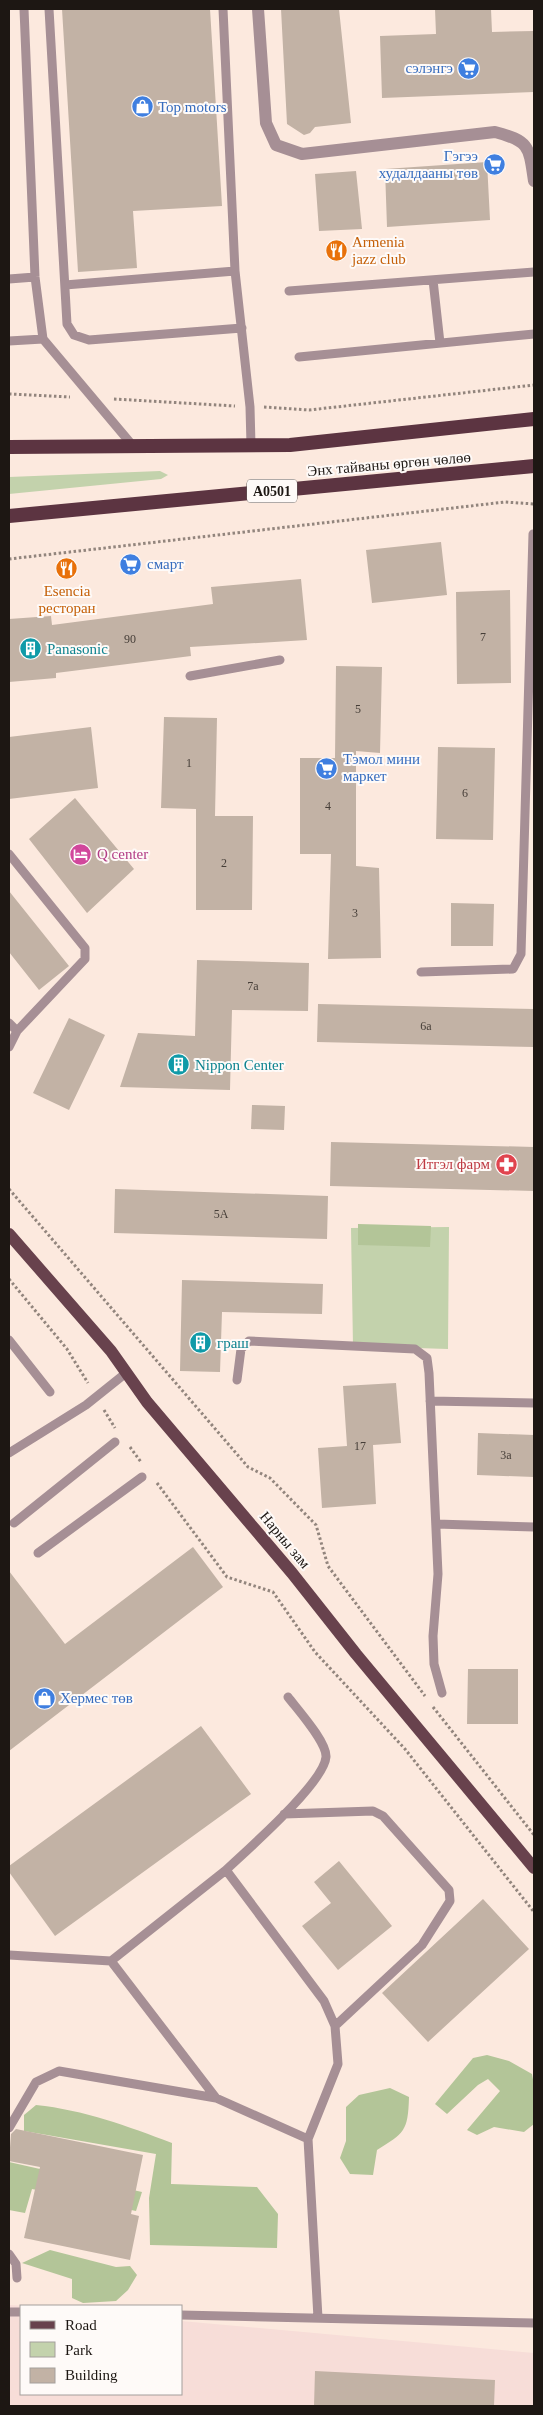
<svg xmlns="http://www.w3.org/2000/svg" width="543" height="2415" viewBox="0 0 543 2415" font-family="'Times New Roman',serif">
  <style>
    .industrial { fill: #f7ddd8 }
    .green { fill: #c3d2ac }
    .forest { fill: #b3c598 }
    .building { fill: #c2b2a5 }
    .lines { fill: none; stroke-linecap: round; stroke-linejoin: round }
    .path { stroke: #92857d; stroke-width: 3; stroke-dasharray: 2.5 2.5; stroke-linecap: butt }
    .service { stroke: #a68f95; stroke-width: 9 }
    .minor { stroke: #a68f95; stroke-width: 12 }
    .primary { stroke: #68424d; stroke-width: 12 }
    .trunk { stroke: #5c3441; stroke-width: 14 }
    .labels { text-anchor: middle; stroke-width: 4; stroke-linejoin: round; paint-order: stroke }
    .number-label { font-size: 12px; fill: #463e38 }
    .shield { fill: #fefaf8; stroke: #605b58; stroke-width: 1 }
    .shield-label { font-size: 14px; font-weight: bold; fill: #1d1713 }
    .shop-label { font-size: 15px; fill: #366cbe; stroke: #fefaf8; text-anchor: start }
    .food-label { font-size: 15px; fill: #c56008; stroke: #fefaf8; text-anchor: start }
    .street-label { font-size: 15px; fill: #1d1713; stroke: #fefaf8 }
    .culture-label { font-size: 15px; fill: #0d838f; stroke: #fefaf8; text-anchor: start }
    .hotel-label { font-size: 15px; fill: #b23c85; stroke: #fefaf8; text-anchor: start }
    .health-label { font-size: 15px; fill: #be3a42; stroke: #fefaf8; text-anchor: end }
  </style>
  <rect width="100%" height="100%" fill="#fce9de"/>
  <path class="industrial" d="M9 2305 27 2306H21V2394H181V2321L534 2353V2406H9Z"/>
  <path class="green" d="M160 471 168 475 161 479 9 494V477Z
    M449 1227 448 1349 353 1346 351 1228Z"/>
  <path class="forest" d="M358 1224 431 1226 430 1247 358 1245Z
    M487 2055 509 2061 532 2074 534 2085V2124L524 2132 494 2127 477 2135 467 2130 500 2091 488 2079 478 2085 447 2114 435 2104 473 2058Z
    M390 2088 409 2097C408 2132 404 2133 377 2150L373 2175 350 2174 340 2158 346 2141V2107L359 2095Z
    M36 2105C84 2110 127 2126 172 2143L171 2184 257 2187 278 2214 277 2248 150 2245 149 2198 156 2154 24 2131V2115Z
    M9 2162 142 2192 136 2211 32 2189 25 2213 9 2210Z
    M50 2250 116 2267 130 2266 137 2275 128 2290 116 2301 83 2303 72 2298V2279L22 2263Z"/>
  <path class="building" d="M62 9H210L222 206 133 211 137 268 78 272Z
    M281 9H339L351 123 315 127 310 133 304 135 287 124Z
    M435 9H491L492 32 534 31V92L382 98 380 36 436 34Z
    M487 162 490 220 387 227 385 169Z
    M356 171 362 229 319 231 315 174Z
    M441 542 447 595 372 603 366 550Z
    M301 579 307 640 190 647 191 656 56 673V678L9 682V619L51 616 52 625 213 604 211 587Z
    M510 590 511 683 457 684 456 592Z
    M336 666 382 667 380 753 356 751V866L379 868 381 958 328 959 331 854H300V758H335Z
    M164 717 217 718 215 816H253L252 910H196V809L161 808Z
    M91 727 98 788 9 799V737Z
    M438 747 495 748 493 840 436 839Z
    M75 798 134 869 87 913 29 839Z
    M9 891 69 966 39 990 9 952Z
    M451 903 494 904 493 946H451Z
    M197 960 309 963 308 1011 232 1010 230 1090 120 1087 138 1033 195 1036Z
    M318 1004 534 1009V1047L317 1042Z
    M69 1018 105 1035 69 1110 33 1093Z
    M252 1105 285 1106 284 1130 251 1129Z
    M331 1142 534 1147V1191L330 1186Z
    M115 1189 328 1196 327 1239 114 1233Z
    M182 1280 323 1284 322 1314 222 1312 220 1372 180 1371Z
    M396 1383 401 1443 373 1445 376 1504 322 1508 318 1448 347 1446 343 1386Z
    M478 1433 534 1435V1477L477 1475Z
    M193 1547 223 1587 9 1751V1571L65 1644Z
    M468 1669H518V1724H467Z
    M201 1726 251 1794 55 1936 9 1872V1866Z
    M339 1861 392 1926 338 1970 302 1926 331 1903 314 1882Z
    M483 1899 529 1949 428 2042 382 1993Z
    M16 2129 143 2155 131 2214 139 2216 130 2260 24 2238 40 2167 9 2161 11 2134Z
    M315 2371 495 2380 494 2406H314Z"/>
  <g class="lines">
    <path class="path" d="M9 394 70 397
      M114 399 235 406
      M264 407 309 410 534 385
      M9 559 505 502 534 504
      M9 1189 248 1467 270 1478 316 1525 328 1566 425 1696
      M9 1279 67 1349 88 1383
      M104 1410 115 1428
      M130 1447 141 1462
      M157 1483 227 1577 273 1592 315 1652 405 1749 534 1912
      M433 1707 534 1835"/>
    <path class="service" d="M24 9 35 277 43 339 133 446
      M49 9 67 324 74 335 89 340 242 328
      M223 9 235 271 250 407 251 445
      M9 279 35 277
      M433 280 440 343
      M65 285 235 271
      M289 291 534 272
      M9 341 43 339
      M299 357 534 334
      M190 676 280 660
      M9 854 85 948V959L17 1031
      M421 972 513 969 521 954 533 534
      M9 1023 17 1031 9 1047
      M9 1340 50 1392
      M237 1380 241 1349 249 1341 415 1349 427 1358 429 1373 438 1574 433 1636 434 1664 442 1693
      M430 1401 534 1403
      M9 1453 86 1405 126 1373
      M14 1523 115 1442
      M436 1524 534 1527
      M38 1553 142 1477
      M288 1697C297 1709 327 1742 326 1757 324 1783 247 1850 226 1870L324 2001 335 2026 338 2064 308 2139 318 2318
      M284 1814 373 1811 383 1816 449 1890 450 1901 422 1945 335 2026
      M9 1955 111 1961
      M216 2098 111 1961 226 1870
      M9 2128 36 2082 59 2071 216 2098 308 2139
      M9 2254 16 2264 17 2278
      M9 2312H21
      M181 2315 534 2323"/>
    <path class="minor" d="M258 9 266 123 276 145 302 154 495 132C530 141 529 147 534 181"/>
    <path class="primary" d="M9 1234 111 1351 147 1402 292 1573 356 1654 534 1868"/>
    <path class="trunk" d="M9 447 290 445 534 419
      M9 516 534 466"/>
  </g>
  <defs>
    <symbol id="supermarket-disc" viewBox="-11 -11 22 22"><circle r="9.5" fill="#3f7fe0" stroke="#fefaf8"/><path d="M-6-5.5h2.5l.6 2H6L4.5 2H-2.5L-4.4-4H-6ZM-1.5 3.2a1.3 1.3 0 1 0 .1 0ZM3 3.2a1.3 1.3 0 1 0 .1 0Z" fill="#fff"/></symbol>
    <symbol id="shop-disc" viewBox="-11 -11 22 22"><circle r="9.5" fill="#3f7fe0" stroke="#fefaf8"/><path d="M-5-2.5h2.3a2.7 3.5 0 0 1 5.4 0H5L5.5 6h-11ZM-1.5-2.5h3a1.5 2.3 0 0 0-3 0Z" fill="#fff"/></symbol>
    <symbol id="restaurant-disc" viewBox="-11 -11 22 22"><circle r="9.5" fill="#e8710a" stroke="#fefaf8"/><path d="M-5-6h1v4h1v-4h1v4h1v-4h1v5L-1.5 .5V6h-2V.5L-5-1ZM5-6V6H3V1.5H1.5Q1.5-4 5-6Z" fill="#fff"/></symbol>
    <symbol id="building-disc" viewBox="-11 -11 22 22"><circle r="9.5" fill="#0f9aa8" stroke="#fefaf8"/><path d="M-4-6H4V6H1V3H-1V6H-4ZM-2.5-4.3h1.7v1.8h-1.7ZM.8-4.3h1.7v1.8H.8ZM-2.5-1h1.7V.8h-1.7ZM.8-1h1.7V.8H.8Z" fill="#fff"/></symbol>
    <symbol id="hotel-disc" viewBox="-11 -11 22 22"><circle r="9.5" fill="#d1479c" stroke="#fefaf8"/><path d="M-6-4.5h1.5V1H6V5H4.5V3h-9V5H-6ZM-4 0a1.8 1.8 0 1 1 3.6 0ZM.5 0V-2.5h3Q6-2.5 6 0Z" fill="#fff"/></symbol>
    <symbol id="pharmacy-disc" viewBox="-11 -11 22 22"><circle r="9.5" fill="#e0444e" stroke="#fefaf8"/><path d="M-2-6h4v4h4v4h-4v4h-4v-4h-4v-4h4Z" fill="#fff"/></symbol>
  </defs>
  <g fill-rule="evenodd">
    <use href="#supermarket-disc" x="456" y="56" width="25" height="25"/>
    <use href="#shop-disc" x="130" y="94" width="25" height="25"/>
    <use href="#supermarket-disc" x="482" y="152" width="25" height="25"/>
    <use href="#restaurant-disc" x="324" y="238" width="25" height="25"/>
    <use href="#supermarket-disc" x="118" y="552" width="25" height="25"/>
    <use href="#restaurant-disc" x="54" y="556" width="25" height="25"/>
    <use href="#building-disc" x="18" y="636" width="25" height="25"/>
    <use href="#supermarket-disc" x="314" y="756" width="25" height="25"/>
    <use href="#hotel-disc" x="68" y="842" width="25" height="25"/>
    <use href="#building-disc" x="166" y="1052" width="25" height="25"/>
    <use href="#pharmacy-disc" x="494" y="1152" width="25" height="25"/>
    <use href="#building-disc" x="188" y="1330" width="25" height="25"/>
    <use href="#shop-disc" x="32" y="1686" width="25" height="25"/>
  </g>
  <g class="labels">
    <g class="number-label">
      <text x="483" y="641">7</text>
      <text x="130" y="643">90</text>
      <text x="358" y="713">5</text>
      <text x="189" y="767">1</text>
      <text x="465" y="797">6</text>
      <text x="328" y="810">4</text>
      <text x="224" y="867">2</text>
      <text x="355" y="917">3</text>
      <text x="253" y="990">7а</text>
      <text x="426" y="1030">6а</text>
      <text x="221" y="1218">5А</text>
      <text x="360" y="1450">17</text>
      <text x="506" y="1459">3а</text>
    </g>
    <rect class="shield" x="247" y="479.5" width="50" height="23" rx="4"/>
    <g class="shield-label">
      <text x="272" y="496">A0501</text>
    </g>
    <g class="shop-label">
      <text x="453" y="73" text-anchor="end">сэлэнгэ</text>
      <text x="158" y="112">Top motors</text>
      <text x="478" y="161" text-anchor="end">Гэгээ<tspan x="478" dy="17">худалдааны төв</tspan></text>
      <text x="147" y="569">смарт</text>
      <text x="343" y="764">Тэмол мини<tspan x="343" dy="17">маркет</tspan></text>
      <text x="60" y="1703">Хермес төв</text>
    </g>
    <g class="food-label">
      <text x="352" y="247">Armenia<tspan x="352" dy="17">jazz club</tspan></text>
      <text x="67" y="596" text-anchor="middle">Esencia<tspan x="67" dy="17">ресторан</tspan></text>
    </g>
    <g class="street-label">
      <text transform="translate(389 464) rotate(-5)" y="5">Энх тайваны өргөн чөлөө</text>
      <text transform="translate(285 1540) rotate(50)" y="5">Нарны зам</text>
    </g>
    <g class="culture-label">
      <text x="47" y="654">Panasonic</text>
      <text x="195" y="1070">Nippon Center</text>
      <text x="217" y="1348">граш</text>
    </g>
    <g class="hotel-label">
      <text x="97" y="859">Q center</text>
    </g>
    <g class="health-label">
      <text x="490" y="1169">Итгэл фарм</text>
    </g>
  </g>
  <rect width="543" height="2415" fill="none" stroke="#1d1713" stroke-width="20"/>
  <rect x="20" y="2305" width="162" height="90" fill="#fefaf8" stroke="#a49f9c"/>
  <rect x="30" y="2321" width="25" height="8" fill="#68424d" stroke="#a49f9c"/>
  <text x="65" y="2330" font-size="15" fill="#1d1713">Road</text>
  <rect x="30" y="2342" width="25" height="15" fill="#c3d2ac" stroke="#a49f9c"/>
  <text x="65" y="2355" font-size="15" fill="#1d1713">Park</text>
  <rect x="30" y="2368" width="25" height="15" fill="#c2b2a5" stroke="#a49f9c"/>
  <text x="65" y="2380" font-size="15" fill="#1d1713">Building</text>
</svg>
